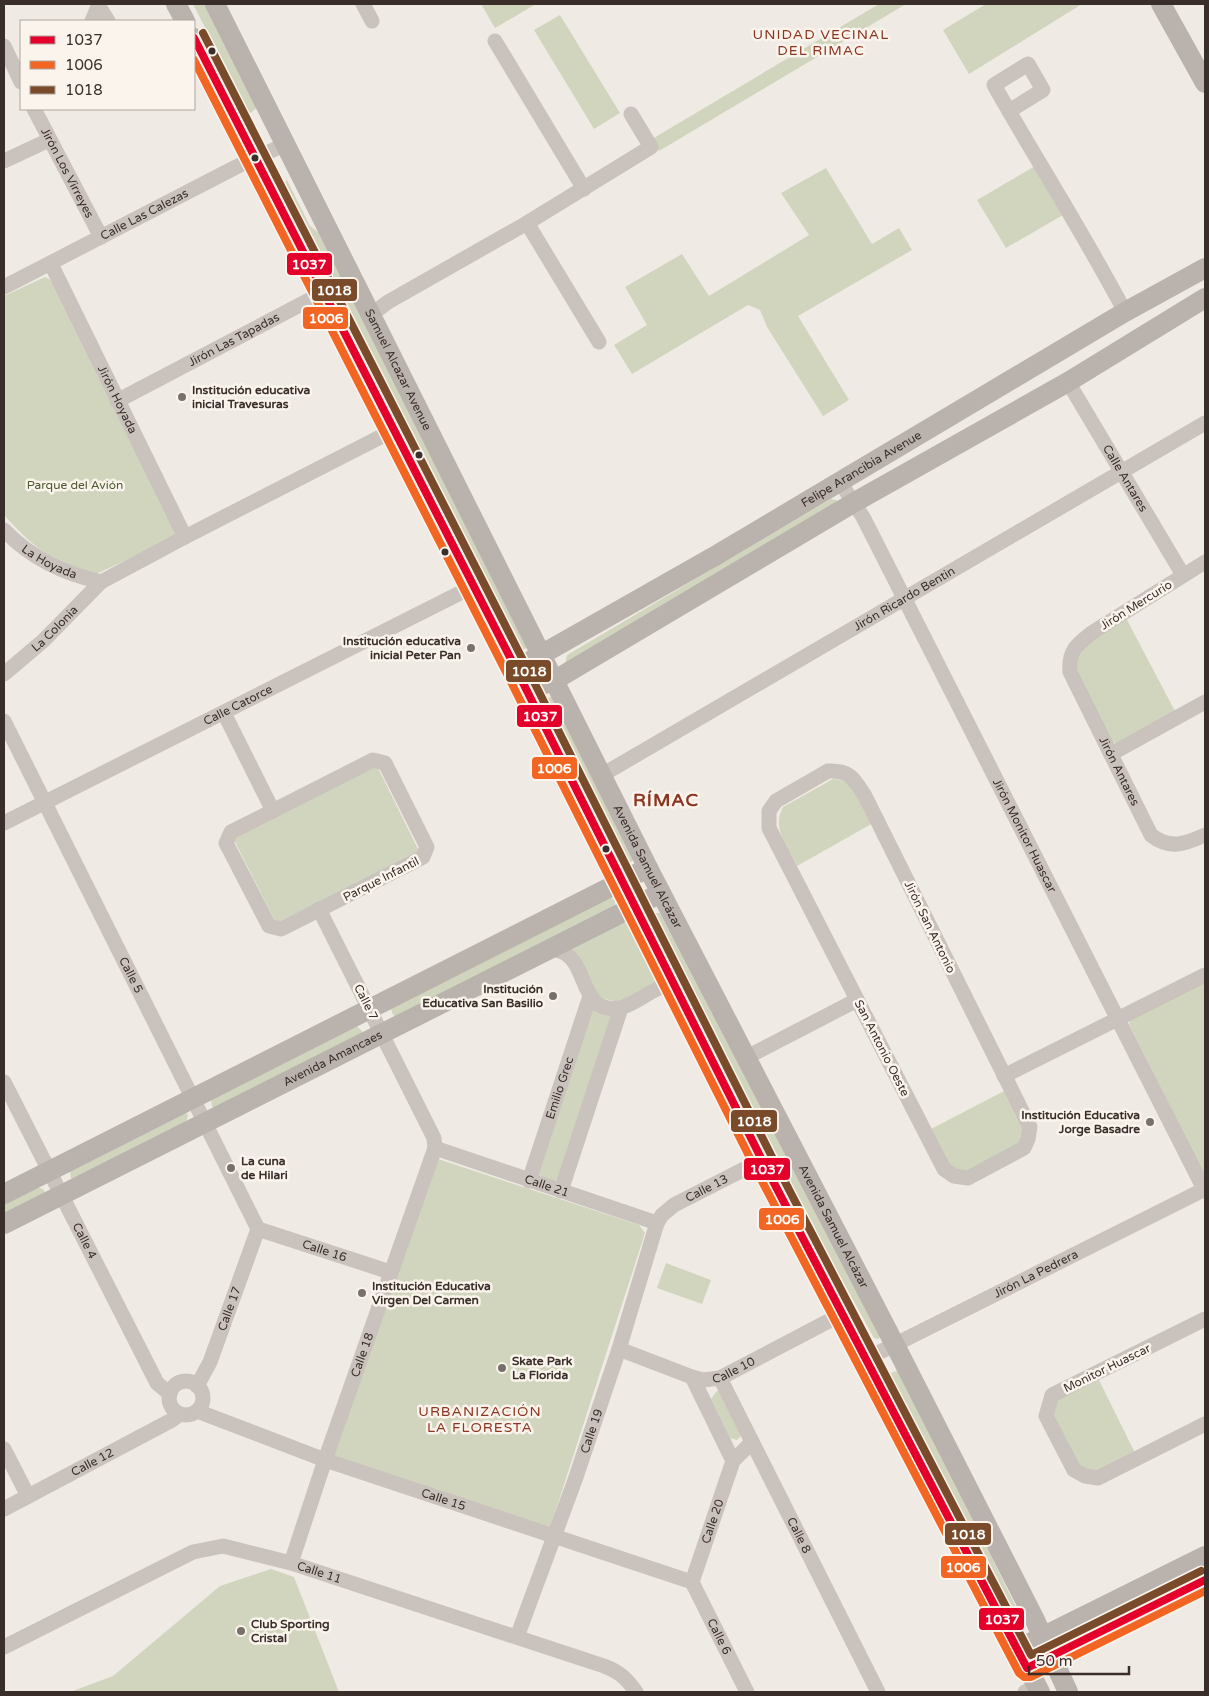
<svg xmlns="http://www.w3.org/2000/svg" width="1209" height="1696" viewBox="0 0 1209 1696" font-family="'Varela Round',sans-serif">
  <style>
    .green { fill: #d2d5be }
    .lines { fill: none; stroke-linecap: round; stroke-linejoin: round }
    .street { stroke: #c9c2bd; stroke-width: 15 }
    .secondary { stroke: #bab2ad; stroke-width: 20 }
    .bus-1-casing { stroke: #fbf4ed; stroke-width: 11 }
    .bus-2-casing { stroke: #fbf4ed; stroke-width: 11 }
    .bus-3-casing { stroke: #fbf4ed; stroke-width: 11 }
    .bus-1 { stroke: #e4002b; stroke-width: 8 }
    .bus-2 { stroke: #f26522; stroke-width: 8 }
    .bus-3 { stroke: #7a4b2a; stroke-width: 8 }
    .bus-dot { fill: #3a2e2a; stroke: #fbf4ed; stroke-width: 2 }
    .poi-dot { fill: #7a706b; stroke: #fbf4ed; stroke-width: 2 }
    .labels { text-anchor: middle; stroke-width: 5; stroke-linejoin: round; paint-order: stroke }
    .street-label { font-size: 12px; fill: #3a2e2a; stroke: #fbf4ed }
    .poi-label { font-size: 12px; font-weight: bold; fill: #3a2e2a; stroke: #fbf4ed; text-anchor: start }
    .park-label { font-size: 12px; fill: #4b592d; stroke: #fbf4ed }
    .neighbourhood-label { font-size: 14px; letter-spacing: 1px; fill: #8c3521; stroke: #fbf4ed }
    .district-label { font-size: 18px; font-weight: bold; letter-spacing: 1px; fill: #8c3521; stroke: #fbf4ed }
    .line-badge { stroke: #fbf4ed; stroke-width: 2 }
    .badge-label { font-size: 14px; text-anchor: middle; font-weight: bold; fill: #fff }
  </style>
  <rect width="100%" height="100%" fill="#f0eae4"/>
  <path class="green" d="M193 4H206L258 107 249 114Z
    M481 4H536L495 28Z
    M879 4H906L659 151 652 139Z
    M986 4H1082L969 74 943 30Z
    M560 15 620 113 594 129 534 30Z
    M1035 166 1063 215 1006 248 977 200Z
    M826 168 872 244 899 228 912 250 798 316 849 400 823 416 767 327 760 310 748 305 632 374 614 345 647 325 625 287 682 254 709 296 809 235 781 193Z
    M287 180 310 226 322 235 529 647 522 650 496 598 487 589 283 183Z
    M45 277 51 280 177 528 176 537 94 575C58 569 28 542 4 515V296Z
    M831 499 837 500 835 505 565 664 567 655Z
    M1126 618 1176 713 1117 743 1111 742 1074 672 1080 647Z
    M550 697H553L634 860 631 862 625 859 545 704 546 699Z
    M377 766 419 851 276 923 233 838Z
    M833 779C855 779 864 805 875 822L797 866C788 847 771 828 783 807Z
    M611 897 615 901V906L397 1017 393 1015 391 1009Z
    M655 913H660L689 967 880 1335 879 1339 874 1338 841 1278 833 1273 655 918Z
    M623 922 638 927 663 977 619 1002 600 998 571 949Z
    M1205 981V1177L1129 1024 1131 1018Z
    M597 1007 612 1014 559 1180C552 1183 543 1179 539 1174L593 1010Z
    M357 1026 363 1032 362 1037 217 1109 212 1107 211 1099Z
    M1008 1089 1028 1129 1026 1141 964 1174 947 1166 931 1129Z
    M184 1112 188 1115 186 1124 74 1180 71 1178 70 1171Z
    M435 1158 639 1225 645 1233 550 1528 335 1459 333 1453Z
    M36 1187 43 1189 46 1194 4 1218V1203Z
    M666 1263 711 1280 702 1304 657 1288Z
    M899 1370 1025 1625 1020 1628 989 1568 980 1558 886 1375Z
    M1099 1380 1136 1455 1096 1472 1078 1467 1051 1416 1055 1401Z
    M721 1390 742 1435 737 1440 730 1438 711 1399 717 1391Z
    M271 1569 294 1577 339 1692H70L113 1676 220 1586Z"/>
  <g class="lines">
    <g class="street">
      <path d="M363 4 372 21"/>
      <path d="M98 5 108 21"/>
      <path d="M92 21 99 4"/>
      <path d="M495 41 584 189"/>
      <path d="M4 46 21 82"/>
      <path id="s1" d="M34 109 101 237"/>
      <path d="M1009 111 1043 90 1028 64 994 85C1037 161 1084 234 1125 312"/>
      <path d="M4 161 49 140"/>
      <path d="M527 223 599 342"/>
      <path id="s2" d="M51 264 185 537"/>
      <path id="s3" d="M4 287 236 167 286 144"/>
      <path d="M372 314 388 302 527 223 651 147 631 114"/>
      <path id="s4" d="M1068 382 1183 575"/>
      <path id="s5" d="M117 401 353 277"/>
      <path id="s6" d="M840 482 863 517 1205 1191"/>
      <path id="s7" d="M4 530C32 559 63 573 101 582"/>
      <path id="s8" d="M1205 562 1093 632C1077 644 1068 651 1070 672L1151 835C1170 850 1185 844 1205 835"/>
      <path id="s9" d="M4 674 43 641 101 582 185 537 394 430"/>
      <path d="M224 713 273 811"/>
      <path id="s10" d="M4 721 258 1229"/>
      <path d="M1111 754 1205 702"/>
      <path d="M373 760 385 763 427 847 423 857 281 929 269 926 226 843 231 832Z"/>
      <path d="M828 771C850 770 854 779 865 796L1030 1127 1028 1139 1024 1148 968 1178 954 1176 944 1169 769 828V811L776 801Z"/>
      <path id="s11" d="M602 775 1205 423"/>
      <path id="s12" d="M4 823 472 587"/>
      <path d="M551 949C556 950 562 951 566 954 588 968 581 1014 619 1008 635 1005 649 990 665 986L676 989"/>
      <path d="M747 1057 857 1000"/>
      <path d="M1004 1076 1205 975"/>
      <path id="s13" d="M4 1082 157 1383 170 1394"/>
      <path id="s14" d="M435 1148 657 1223"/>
      <path id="s15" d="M529 1181 590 996"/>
      <path d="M561 1191 621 1008"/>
      <path id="s16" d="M258 1229 390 1272"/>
      <path d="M1205 1319 1052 1395 1046 1416 1074 1470 1085 1476 1098 1478 1205 1424"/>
      <path id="s17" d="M619 1349 692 1377 703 1380 720 1378 842 1314"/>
      <path id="s18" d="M866 1359 1205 1189"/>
      <path d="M692 1377 733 1461"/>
      <path id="s19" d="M720 1378 878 1692"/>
      <circle cx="186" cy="1398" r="17"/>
      <path id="s20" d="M197 1386 210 1362 258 1229"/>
      <path id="s21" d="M197 1411 325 1460 692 1582"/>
      <path d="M4 1449 28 1496"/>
      <path id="s22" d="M4 1509 172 1420 180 1414"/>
      <path id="s23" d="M291 1563 325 1460 435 1148 434 1138 319 909"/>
      <path id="s24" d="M692 1582 733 1461 752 1442"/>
      <path id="s25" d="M692 1582 747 1692"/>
      <path id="s26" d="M517 1637 575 1480 619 1349 657 1223 662 1215 674 1205 762 1160"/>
      <path id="s27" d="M4 1647 193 1552 223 1546 291 1563 604 1666C620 1672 627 1679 636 1692"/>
      <path d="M1025 1692 1037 1686"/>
    </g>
    <g class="secondary">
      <path d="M176 4 185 21"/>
      <path id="s28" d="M215 4 648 868 895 1345 1034 1618 1068 1692"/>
      <path d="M1161 4 1205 83"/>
      <path d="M194 38 516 669 762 1160 975 1565 1040 1692"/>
      <path id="s29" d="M516 669 715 556 1125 312 1205 268"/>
      <path d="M527 691 555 680 855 502 1068 382 1205 298"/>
      <path d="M4 1194 648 868"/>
      <path id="s30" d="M4 1224 661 893"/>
      <path d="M1030 1643 1205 1556"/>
      <path d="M1040 1662 1205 1580"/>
    </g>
    <defs>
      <path id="bus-1" d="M194 38 516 669 762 1160 1027 1668 1205 1580"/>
      <path id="bus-2" d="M194 60 507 674 753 1164 1019 1673 1024 1677H1031L1205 1591"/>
      <path id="bus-3" d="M203 33 525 664 771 1155 1031 1655 1201 1571"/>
    </defs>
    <use href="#bus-1" class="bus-1-casing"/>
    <use href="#bus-2" class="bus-2-casing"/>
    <use href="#bus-3" class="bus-3-casing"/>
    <use href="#bus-1" class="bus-1"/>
    <use href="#bus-2" class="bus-2"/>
    <use href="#bus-3" class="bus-3"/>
  </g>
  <g class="bus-dot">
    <circle cx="212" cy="51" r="4.5"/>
    <circle cx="255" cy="158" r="4.5"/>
    <circle cx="419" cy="455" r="4.5"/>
    <circle cx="445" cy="552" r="4.5"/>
    <circle cx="606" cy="849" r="4.5"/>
  </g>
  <g class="poi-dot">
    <circle cx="182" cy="397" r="5"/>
    <circle cx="471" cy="648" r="5"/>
    <circle cx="553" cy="996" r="5"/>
    <circle cx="1150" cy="1122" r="5"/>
    <circle cx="231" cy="1168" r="5"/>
    <circle cx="362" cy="1293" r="5"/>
    <circle cx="502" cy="1368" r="5"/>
    <circle cx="241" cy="1631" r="5"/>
  </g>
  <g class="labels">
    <g class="street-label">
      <text dy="4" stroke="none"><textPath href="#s1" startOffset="72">Jirón Los Virreyes</textPath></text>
      <text dy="4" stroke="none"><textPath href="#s3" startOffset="158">Calle Las Calezas</textPath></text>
      <text dy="4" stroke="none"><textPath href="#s5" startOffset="132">Jirón Las Tapadas</textPath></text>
      <text dy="4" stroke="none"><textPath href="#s28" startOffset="409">Samuel Alcazar Avenue</textPath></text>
      <text dy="4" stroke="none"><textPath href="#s2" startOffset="151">Jirón Hoyada</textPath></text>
      <text dy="4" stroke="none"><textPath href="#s29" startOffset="399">Felipe Arancibia Avenue</textPath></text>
      <text dy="4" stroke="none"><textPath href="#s4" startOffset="112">Calle Antares</textPath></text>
      <text dy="4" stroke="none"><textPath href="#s7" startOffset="56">La Hoyada</textPath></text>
      <text dy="4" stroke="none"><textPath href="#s11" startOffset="350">Jirón Ricardo Bentin</textPath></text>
      <text transform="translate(1136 605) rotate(-32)" y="4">Jirón Mercurio</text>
      <text dy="4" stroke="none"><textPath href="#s9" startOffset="68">La Colonia</textPath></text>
      <text dy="4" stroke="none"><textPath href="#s12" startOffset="262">Calle Catorce</textPath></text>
      <text dy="4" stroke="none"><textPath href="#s8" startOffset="292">Jirón Antares</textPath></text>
      <text dy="4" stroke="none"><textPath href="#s6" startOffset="399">Jirón Monitor Huascar</textPath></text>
      <text dy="4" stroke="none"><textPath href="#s28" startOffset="965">Avenida Samuel Alcázar</textPath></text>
      <text transform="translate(381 879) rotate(-27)" y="4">Parque Infantil</text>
      <text transform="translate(930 927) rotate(64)" y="4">Jirón San Antonio</text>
      <text dy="4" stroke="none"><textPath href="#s10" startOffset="284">Calle 5</textPath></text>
      <text transform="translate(366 1002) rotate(63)" y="4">Calle 7</text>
      <text transform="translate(882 1048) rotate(63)" y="4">San Antonio Oeste</text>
      <text dy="4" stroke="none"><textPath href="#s30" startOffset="368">Avenida Amancaes</textPath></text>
      <text dy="4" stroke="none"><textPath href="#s15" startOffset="98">Emilio Grec</textPath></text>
      <text dy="4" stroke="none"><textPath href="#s14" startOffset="118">Calle 21</textPath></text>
      <text dy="4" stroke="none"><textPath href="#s26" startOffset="499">Calle 13</textPath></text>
      <text dy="4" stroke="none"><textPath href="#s28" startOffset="1370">Avenida Samuel Alcázar</textPath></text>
      <text dy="4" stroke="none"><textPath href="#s13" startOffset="178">Calle 4</textPath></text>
      <text dy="4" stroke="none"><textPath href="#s16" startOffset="70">Calle 16</textPath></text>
      <text dy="4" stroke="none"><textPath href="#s18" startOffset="190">Jirón La Pedrera</textPath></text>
      <text dy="4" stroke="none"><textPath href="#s20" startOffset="84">Calle 17</textPath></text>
      <text dy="4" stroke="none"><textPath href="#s23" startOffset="220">Calle 18</textPath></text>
      <text dy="4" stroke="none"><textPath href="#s17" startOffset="122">Calle 10</textPath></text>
      <text transform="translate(1107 1368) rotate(-26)" y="4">Monitor Huascar</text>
      <text dy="4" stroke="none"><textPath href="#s26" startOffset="219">Calle 19</textPath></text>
      <text dy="4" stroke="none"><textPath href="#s22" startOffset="100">Calle 12</textPath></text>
      <text dy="4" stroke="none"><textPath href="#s21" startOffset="262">Calle 15</textPath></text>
      <text dy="4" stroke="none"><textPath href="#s24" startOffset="64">Calle 20</textPath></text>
      <text dy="4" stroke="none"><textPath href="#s19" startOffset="176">Calle 8</textPath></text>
      <text dy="4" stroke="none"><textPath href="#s27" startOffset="342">Calle 11</textPath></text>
      <text dy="4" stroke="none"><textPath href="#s25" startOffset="61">Calle 6</textPath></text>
    </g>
    <g class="poi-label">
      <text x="192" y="394">Institución educativa<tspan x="192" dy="14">inicial Travesuras</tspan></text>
      <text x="461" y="645" text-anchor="end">Institución educativa<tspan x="461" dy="14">inicial Peter Pan</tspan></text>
      <text x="543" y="993" text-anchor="end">Institución<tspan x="543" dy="14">Educativa San Basilio</tspan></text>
      <text x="1140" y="1119" text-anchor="end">Institución Educativa<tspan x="1140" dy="14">Jorge Basadre</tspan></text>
      <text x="241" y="1165">La cuna<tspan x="241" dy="14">de Hilari</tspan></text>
      <text x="372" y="1290">Institución Educativa<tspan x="372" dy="14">Virgen Del Carmen</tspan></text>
      <text x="512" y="1365">Skate Park<tspan x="512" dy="14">La Florida</tspan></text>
      <text x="251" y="1628">Club Sporting<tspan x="251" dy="14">Cristal</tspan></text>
    </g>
    <g class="park-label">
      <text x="75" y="489">Parque del Avión</text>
    </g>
    <g class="neighbourhood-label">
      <text x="821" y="39">UNIDAD VECINAL<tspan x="821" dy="16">DEL RIMAC</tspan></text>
      <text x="480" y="1416">URBANIZACIÓN<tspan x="480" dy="16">LA FLORESTA</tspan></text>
    </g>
    <g class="district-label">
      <text x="666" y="806">RÍMAC</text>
    </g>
  </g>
  <g class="line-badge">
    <rect x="286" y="252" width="47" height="24" rx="5" fill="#e4002b"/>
    <rect x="311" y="278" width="47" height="24" rx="5" fill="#7a4b2a"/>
    <rect x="302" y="306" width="47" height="24" rx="5" fill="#f26522"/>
    <rect x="505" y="659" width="47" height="24" rx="5" fill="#7a4b2a"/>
    <rect x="516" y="704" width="47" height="24" rx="5" fill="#e4002b"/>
    <rect x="531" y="756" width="47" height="24" rx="5" fill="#f26522"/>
    <rect x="730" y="1109" width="48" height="24" rx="5" fill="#7a4b2a"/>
    <rect x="743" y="1157" width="48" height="24" rx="5" fill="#e4002b"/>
    <rect x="758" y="1207" width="47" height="24" rx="5" fill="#f26522"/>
    <rect x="944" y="1522" width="48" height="24" rx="5" fill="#7a4b2a"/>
    <rect x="940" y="1555" width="47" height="24" rx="5" fill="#f26522"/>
    <rect x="978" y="1607" width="47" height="24" rx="5" fill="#e4002b"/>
  </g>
  <g class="badge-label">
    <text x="309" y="269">1037</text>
    <text x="334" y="295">1018</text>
    <text x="326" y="323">1006</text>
    <text x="529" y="676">1018</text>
    <text x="540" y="721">1037</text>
    <text x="554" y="773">1006</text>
    <text x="754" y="1126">1018</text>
    <text x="767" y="1174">1037</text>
    <text x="782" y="1224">1006</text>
    <text x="968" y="1539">1018</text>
    <text x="963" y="1572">1006</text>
    <text x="1002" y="1624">1037</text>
  </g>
  <rect width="1209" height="1696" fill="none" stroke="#3a2e2a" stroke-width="10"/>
  <rect x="20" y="20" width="175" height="90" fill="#fbf4ed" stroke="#aea59f"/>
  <rect x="30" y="36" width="25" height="8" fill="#e4002b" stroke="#aea59f"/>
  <text x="65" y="45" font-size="15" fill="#3a2e2a">1037</text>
  <rect x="30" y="61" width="25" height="8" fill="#f26522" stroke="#aea59f"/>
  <text x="65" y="70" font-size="15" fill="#3a2e2a">1006</text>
  <rect x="30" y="86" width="25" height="8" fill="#7a4b2a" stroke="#aea59f"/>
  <text x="65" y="95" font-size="15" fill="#3a2e2a">1018</text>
  <path d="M1029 1666v8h100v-8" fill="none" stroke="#3a2e2a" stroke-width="2.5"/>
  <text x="1036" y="1666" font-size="15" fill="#3a2e2a" stroke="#fbf4ed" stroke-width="4" paint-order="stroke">50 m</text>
</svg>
